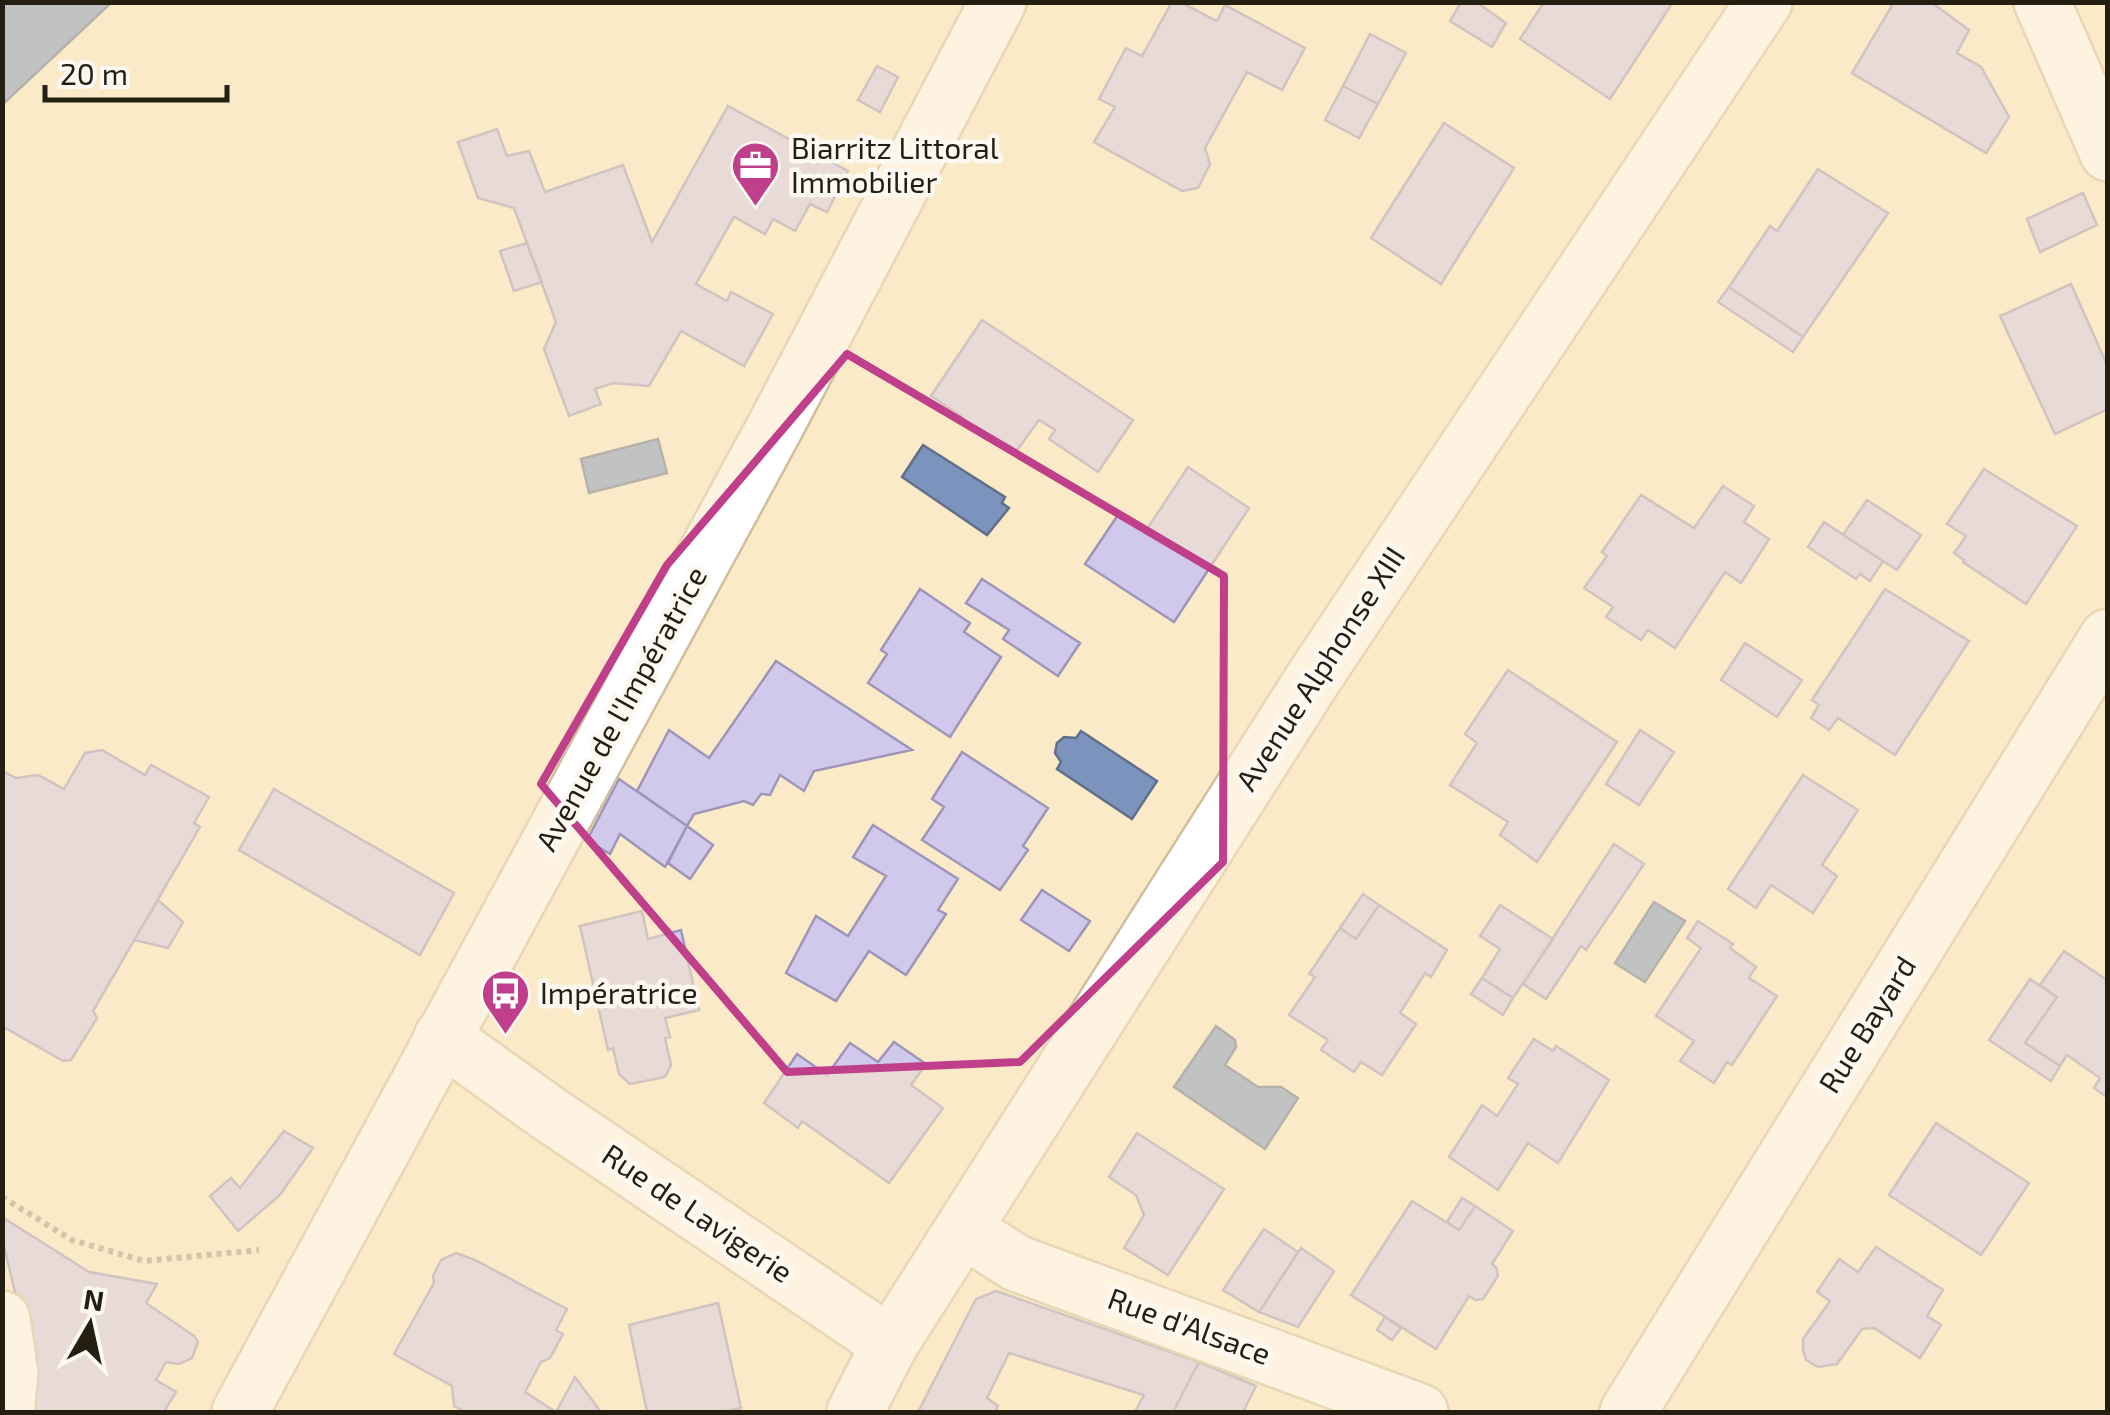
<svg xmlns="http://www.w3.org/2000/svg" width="2110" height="1415" viewBox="0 0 2110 1415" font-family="'Exo 2',sans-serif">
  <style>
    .water { fill: #7b93bd; stroke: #61708a; stroke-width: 2.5 }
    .building { fill: #d0c9ec; stroke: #9e96b8; stroke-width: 2.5 }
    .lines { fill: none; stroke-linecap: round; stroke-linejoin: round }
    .street-casing { stroke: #d0bf9e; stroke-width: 60 }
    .secondary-casing { stroke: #d0bf9e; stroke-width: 60 }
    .path { stroke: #a79a80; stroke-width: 6; stroke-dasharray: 5 5; stroke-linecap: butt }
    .street { stroke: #fff; stroke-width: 55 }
    .secondary { stroke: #fff; stroke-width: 55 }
    .marked { fill: none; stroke: #bf3f8b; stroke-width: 8; stroke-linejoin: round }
    .labels { text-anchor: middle; stroke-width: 9; stroke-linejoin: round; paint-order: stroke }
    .poi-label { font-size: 30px; fill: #251f12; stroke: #fcf9f2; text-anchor: start }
    .street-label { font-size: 30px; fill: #251f12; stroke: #fcf9f2 }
  </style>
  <rect width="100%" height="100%" fill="#fbeac7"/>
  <path class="water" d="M3 2H111V3L3 104Z
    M658 439 667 473 589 493 581 459Z
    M923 445 1005 497 1002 503 1009 508 987 535 902 477Z
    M1081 731 1157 781 1132 819 1057 769 1061 762 1055 753 1057 743 1064 737 1076 738Z
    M1654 902 1685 921 1645 982 1615 963Z
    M1216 1026 1235 1040 1236 1047 1225 1065 1258 1087H1281L1298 1098 1265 1149 1174 1087Z"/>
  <path class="building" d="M1172 2H1180L1217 21 1225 5 1305 48 1282 90 1247 72 1205 148 1210 164 1198 188 1182 191 1094 142 1115 107 1099 99 1126 48 1142 56Z
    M1461 2H1476L1506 23 1492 47 1450 21Z
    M1544 2H1673L1610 99 1520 39Z
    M1894 2H1931L1969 30 1957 53 1981 67 2009 117 1986 153 1852 73Z
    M1370 34 1406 53 1378 104 1343 86Z
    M877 66 898 77 880 112 858 100Z
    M1343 86 1378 104 1359 138 1325 120Z
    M728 106 848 171 827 212 810 204 795 231 773 219 765 234 734 217 696 284 727 301 731 292 773 314 744 366 681 331 649 386 613 383 595 389 601 404 569 416 544 349 556 322 514 208 478 198 458 142 497 129 507 156 529 151 545 192 623 165 652 242Z
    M1444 123 1514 168 1441 284 1371 238Z
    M1818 169 1888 213 1803 337 1729 287 1770 226 1777 231Z
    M2083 193 2097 225 2040 252 2027 219Z
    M527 243 542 282 514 291 500 251Z
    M2071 284 2108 367V409L2055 434 2000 316Z
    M1729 287 1803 337 1793 352 1718 302Z
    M982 320 1133 420 1098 472 1049 439 1055 430 1039 420 1015 453 982 431 980 434 959 420 961 416 931 396Z
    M1188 467 1249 508 1174 622 1085 564 1120 512 1147 529Z
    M1984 469 2077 526 2026 604 1963 562 1964 560 1954 553 1966 536 1947 524Z
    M1723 486 1754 506 1744 522 1769 539 1741 583 1725 572 1675 648 1648 630 1641 640 1606 617 1613 607 1584 588 1607 556 1602 552 1641 495 1694 528Z
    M1867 500 1921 535 1897 570 1843 535Z
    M1824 522 1883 561 1870 581 1860 574 1856 579 1808 547Z
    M982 579 1080 643 1058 676 1003 639 1009 630 966 603Z
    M920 589 970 623 964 632 1001 657 950 737 868 683 887 654 881 650Z
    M1885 589 1969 641 1895 755 1838 718 1829 730 1811 718 1819 705 1812 700Z
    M1745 643 1802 680 1777 717 1721 680Z
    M776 661 912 750 814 771 804 791 780 775 770 795 761 794 753 805 744 801 694 814 687 826 637 791 669 730 709 758Z
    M1508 670 1617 742 1537 862 1500 835 1508 822 1450 785 1477 743 1465 734Z
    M1640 730 1674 752 1639 805 1606 784Z
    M102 750 145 775 151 765 209 797 194 823 200 827 93 1011 97 1018 71 1060 63 1061 2 1026V771L16 778 38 775 64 789 85 753Z
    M962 752 1048 808 1023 846 1028 850 1000 890 922 840 944 807 932 799Z
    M1803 775 1858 810 1822 865 1837 876 1813 913 1771 885 1756 908 1728 889Z
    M619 779 687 826 665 867 620 834 610 854 587 840Z
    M274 789 454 893 420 955 239 850Z
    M873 825 958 879 938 910 946 914 906 975 869 951 836 1001 786 973 816 916 848 936 886 876 853 857Z
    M687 826 713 845 690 879 668 863Z
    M1614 844 1644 864 1586 950 1581 946 1546 999 1523 984Z
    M1042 890 1090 921 1069 951 1021 920Z
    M1363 894 1379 905 1356 939 1340 928Z
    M158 900 183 922 168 948 134 940Z
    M1379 905 1447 950 1431 977 1425 973 1400 1013 1416 1024 1382 1075 1361 1062 1354 1072 1321 1050 1328 1040 1289 1015 1315 977 1309 974 1340 928 1356 939Z
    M1500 905 1553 939 1513 998 1482 978 1500 949 1480 936Z
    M642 911 648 939 681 930 699 1010 665 1018 670 1037 665 1038 671 1065 665 1077 630 1084 619 1074 613 1048 608 1050 580 926Z
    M1698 921 1733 944 1730 948 1756 967 1749 978 1777 996 1732 1065 1727 1062 1714 1083 1680 1061 1694 1041 1656 1016 1701 948 1687 938Z
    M2064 951 2108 981V1098L2094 1088 2100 1078 2067 1055 2060 1066 2025 1043 2057 997 2040 985Z
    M1482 978 1513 998 1503 1015 1471 994Z
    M2030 979 2057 997 2025 1043 2060 1066 2051 1081 1989 1040Z
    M1534 1039 1553 1051 1556 1046 1609 1080 1558 1163 1528 1143 1498 1190 1449 1157 1482 1105 1497 1116 1518 1084 1508 1078Z
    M894 1042 926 1064 911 1085 943 1108 889 1183 802 1121 798 1128 764 1103 797 1054 827 1075 850 1043 878 1062Z
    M1936 1123 2029 1183 1981 1255 1889 1195Z
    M284 1131 313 1148 280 1195 238 1231 210 1196 231 1178 240 1188Z
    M1137 1133 1224 1189 1168 1275 1124 1248 1144 1215 1136 1195 1109 1177Z
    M1462 1198 1475 1206 1459 1230 1447 1222Z
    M1412 1201 1459 1230 1475 1206 1513 1231 1492 1264 1496 1267 1498 1276 1483 1299 1475 1300 1469 1296 1436 1349 1351 1295Z
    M2 1217 89 1272 157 1284 146 1303 194 1336 198 1342 192 1358 179 1364 166 1362 156 1380 176 1392 164 1412H23L17 1301 2 1237Z
    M1264 1229 1298 1252 1259 1312 1223 1290Z
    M1876 1247 1943 1290 1927 1316 1941 1325 1920 1358 1874 1328 1862 1329 1837 1364 1818 1367 1806 1360 1803 1350V1339L1830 1301 1817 1292 1839 1259 1858 1272Z
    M1301 1248 1334 1271 1298 1327 1259 1312Z
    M456 1253 475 1260 567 1309 556 1330 563 1334 550 1358 541 1362 525 1392 556 1412H465L454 1406 452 1386 394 1354 434 1283 433 1276 441 1260Z
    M996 1291 1199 1362 1173 1412H1135L1144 1395 1009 1353 987 1398 998 1406 995 1412H918L976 1299Z
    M718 1303 741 1408 720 1412H647L629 1325Z
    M1385 1317 1401 1328 1392 1340 1377 1330Z
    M1199 1362 1256 1386 1243 1412H1173Z
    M575 1377 601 1412H556Z"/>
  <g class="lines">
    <defs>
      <path id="street" d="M2042 2 2108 153
        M442 1037 548 1113 890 1344
        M965 1230 1016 1263 1420 1412
        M2 1319 10 1374 6 1412
        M855 1412 890 1344 1313 679 1764 2
        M1628 1412 2108 637"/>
      <path id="secondary" d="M240 1412 776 425 998 2"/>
    </defs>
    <use href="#street" class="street-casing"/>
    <use href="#secondary" class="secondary-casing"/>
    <path class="path" d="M2 1197 72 1240 144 1261 259 1250"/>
    <use href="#street" class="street"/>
    <use href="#secondary" class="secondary"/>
  </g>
  <path d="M0 0H2110V1415H0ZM847 354 1224 576 1223 862 1020 1062 787 1072 541 784 667 565Z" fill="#fbeac7" fill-opacity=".55" fill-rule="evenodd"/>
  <path class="marked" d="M847 354 1224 576 1223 862 1020 1062 787 1072 541 784 667 565Z"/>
  <defs>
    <symbol id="office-pin" viewBox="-11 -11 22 30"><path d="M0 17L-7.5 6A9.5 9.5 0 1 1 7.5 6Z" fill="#bf3f8b" stroke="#fcf9f2"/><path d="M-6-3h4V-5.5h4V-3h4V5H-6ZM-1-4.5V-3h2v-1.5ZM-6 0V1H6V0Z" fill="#fff"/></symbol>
    <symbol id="bus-pin" viewBox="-11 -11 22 30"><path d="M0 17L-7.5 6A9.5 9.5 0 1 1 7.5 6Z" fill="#bf3f8b" stroke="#fcf9f2"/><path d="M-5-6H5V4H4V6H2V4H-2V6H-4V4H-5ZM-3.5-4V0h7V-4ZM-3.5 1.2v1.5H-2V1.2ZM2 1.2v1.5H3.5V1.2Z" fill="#fff"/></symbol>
  </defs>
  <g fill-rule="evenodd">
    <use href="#office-pin" x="728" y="138" width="55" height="75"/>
    <use href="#bus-pin" x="478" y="966" width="55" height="75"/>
  </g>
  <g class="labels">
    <g class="poi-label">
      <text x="791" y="159">Biarritz Littoral<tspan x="791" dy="34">Immobilier</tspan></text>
      <text x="540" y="1004">Impératrice</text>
    </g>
    <g class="street-label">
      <text transform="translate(1321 669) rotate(-57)" y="10">Avenue Alphonse XIII</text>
      <text transform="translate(622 709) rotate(-61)" y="10">Avenue de l'Impératrice</text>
      <text transform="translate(1868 1025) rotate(-58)" y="10">Rue Bayard</text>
      <text transform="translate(697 1214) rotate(34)" y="10">Rue de Lavigerie</text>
      <text transform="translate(1189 1327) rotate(20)" y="10">Rue d'Alsace</text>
    </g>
  </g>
  <rect width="2110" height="1415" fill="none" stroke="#251f12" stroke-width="10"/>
  <g transform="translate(90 1325) rotate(9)" stroke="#fcf9f2" stroke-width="8" paint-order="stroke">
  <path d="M0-8L18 38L0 25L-18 38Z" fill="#251f12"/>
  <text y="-15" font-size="28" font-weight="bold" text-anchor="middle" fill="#251f12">N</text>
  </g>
  <path d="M45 85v15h182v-15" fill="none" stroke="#251f12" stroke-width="5"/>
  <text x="60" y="85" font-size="30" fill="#251f12" stroke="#fcf9f2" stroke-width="8" paint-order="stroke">20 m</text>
</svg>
